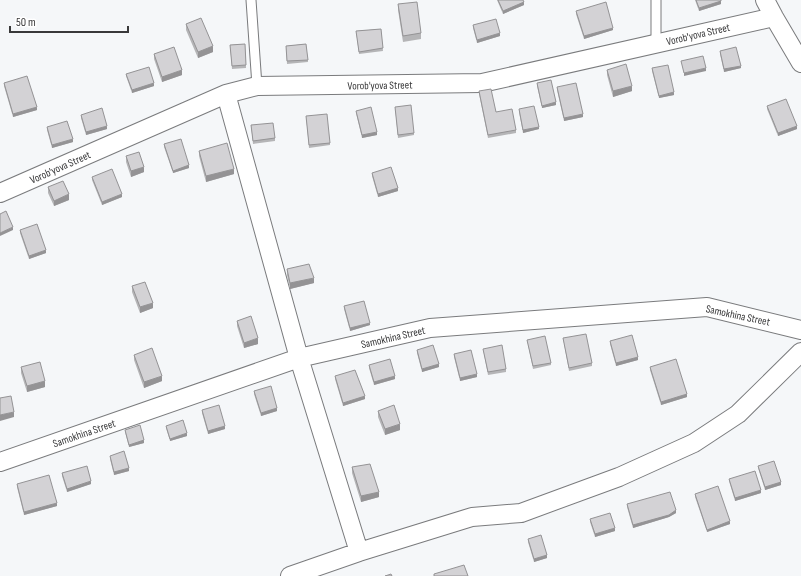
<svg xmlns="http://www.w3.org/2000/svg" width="801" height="576" viewBox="0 0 801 576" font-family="'Sofia Sans Condensed',sans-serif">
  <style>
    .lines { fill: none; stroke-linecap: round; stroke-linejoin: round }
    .lane-casing { stroke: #7a7b7d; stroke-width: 11 }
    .street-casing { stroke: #7a7b7d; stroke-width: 20 }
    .lane { stroke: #fff; stroke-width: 9 }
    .street { stroke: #fff; stroke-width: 18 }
    .wall { fill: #b5b5b7 }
    .shaded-wall { fill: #949395 }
    .building { fill: #d3d2d5; stroke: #949395 }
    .labels { text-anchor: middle; stroke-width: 3; stroke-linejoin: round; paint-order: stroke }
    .street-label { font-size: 11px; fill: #39393a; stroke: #fff }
  </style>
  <rect width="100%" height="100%" fill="#f5f7f9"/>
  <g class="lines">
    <defs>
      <path id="lane" d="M251 0 257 86
        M656 44V0"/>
      <path id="street" d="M765 0 774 17 801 63
        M226 94 299 358 359 552
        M0 193 226 94 257 86 482 83 774 17
        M0 462 299 358 430 328 707 307 801 330
        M290 576 359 552 472 517 521 513 619 477 694 443 738 414 801 352"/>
    </defs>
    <use href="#lane" class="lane-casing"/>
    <use href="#street" class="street-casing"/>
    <use href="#lane" class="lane"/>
    <use href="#street" class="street"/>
  </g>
  <path class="wall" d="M497 0H523L524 5 503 14Z
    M695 0H721V4L699 11Z
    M398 4 421 33V39L403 42 398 10Z
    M576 11 613 30 584 39 576 14Z
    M186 24 213 52 198 58 186 30Z
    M473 25 500 36 477 43 473 28Z
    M381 29 383 51 359 54 356 31Z
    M245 44 246 68 232 69 230 45Z
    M306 44 308 62 287 64 286 46Z
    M720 51 741 68 724 72 720 54Z
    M154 54 182 75 162 82 154 59Z
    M652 68 674 95 659 98 652 71Z
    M607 70 632 91 613 97 607 75Z
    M126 74 154 86 132 93 126 76Z
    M4 83 37 110 13 117 4 86Z
    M537 83 556 105 542 108 537 86Z
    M557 87 583 117 564 121 557 90Z
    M479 91 496 112 516 130V133L488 138 479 94Z
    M767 106 797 129 778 136 767 109Z
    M395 107 414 133V135L398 138Z
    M519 109 539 129 523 133 519 112Z
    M356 111 377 135 362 138 356 113Z
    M81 115 107 129 86 135 81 118Z
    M306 116 330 143V145L309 148Z
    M251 125 275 138V141L253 144Z
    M47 127 73 142 52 148 47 130Z
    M164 144 189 168 173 173 164 147Z
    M199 151 234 174 206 182 199 156Z
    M126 156 144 172 131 177 126 162Z
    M372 173 398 191 378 197 372 176Z
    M92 177 122 197 102 205 92 180Z
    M48 187 69 200 54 206 48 193Z
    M20 230 46 253 29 259 20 233Z
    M287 269 314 283 290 289 287 275Z
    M132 286 153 308 140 313 132 292Z
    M344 306 370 325 350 331 344 309Z
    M237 321 258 344 244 348 237 326Z
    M563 338 592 363V366L569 371Z
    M527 340 551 363V365L533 369Z
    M610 341 638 360 616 366 610 344Z
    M483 349 506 369V372L488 375Z
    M417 350 439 367 422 372 417 353Z
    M454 354 477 377 460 381 454 357Z
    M134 355 162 381 144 388 134 360Z
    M369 365 395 379 374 385 369 368Z
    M21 367 45 387 27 392 21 373Z
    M650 367 687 397 661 405 650 370Z
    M335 376 365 399 343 406 335 379Z
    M254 391 277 411 261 416 254 394Z
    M202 410 225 429 208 434 202 413Z
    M378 411 400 430 385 435 378 417Z
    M166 426 187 436 170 441 166 428Z
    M125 430 144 443 129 447 125 432Z
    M110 456 129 471 114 475 110 459Z
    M758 466 781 485 765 490 758 468Z
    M352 467 379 497 361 502 352 473Z
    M62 473 91 484 67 492 62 476Z
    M729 479 761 493 735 501 729 481Z
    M17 484 57 506 24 515 17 487Z
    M695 494 730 524 707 532 695 497Z
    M627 504 676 513 669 517 633 528 627 507Z
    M590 519 615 531 595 537 590 522Z
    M528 539 547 558 534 562 528 542Z"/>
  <path class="shaded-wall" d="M721 1V4L699 11V8Z
    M524 2V5L503 14V11Z
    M613 28V30L584 39V36Z
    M500 33V36L477 43V40Z
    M213 46V52L198 58V52Z
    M741 66V68L724 72V69Z
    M706 68V71L684 76V73Z
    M182 70V75L162 82V77Z
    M154 83V86L132 93V90Z
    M632 86V91L613 97V91Z
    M674 92V95L659 98V96Z
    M556 102V105L542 108V106Z
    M37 107V110L13 117V114Z
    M583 114V117L564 121V118Z
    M107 126V129L86 135V132Z
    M797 126V129L778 136V133Z
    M539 127V129L523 133V130Z
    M377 132V135L362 138V135Z
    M73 139V142L52 148V145Z
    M189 165V168L173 173V171Z
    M144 167V172L131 177V171Z
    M234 169V174L206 182V176Z
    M398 188V191L378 197V194Z
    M69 194V200L54 206V201Z
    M122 194V197L102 205V202Z
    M13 227V230L0 236V233Z
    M46 250V253L29 259V256Z
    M314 278V283L290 289V283Z
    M153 303V308L140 313V307Z
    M370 323V325L350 331V328Z
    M258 338V344L244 348V343Z
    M638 357V360L616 366V363Z
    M439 364V367L422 372V369Z
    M477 374V377L460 381V378Z
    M162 376V381L144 388V382Z
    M395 376V379L374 385V382Z
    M45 381V387L27 392V386Z
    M687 394V397L661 405V402Z
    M365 396V399L343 406V403Z
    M277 408V411L261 416V413Z
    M14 412V417L0 421V415Z
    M400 424V430L385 435V429Z
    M225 426V429L208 434V431Z
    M187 433V436L170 441V439Z
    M144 440V443L129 447V445Z
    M129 468V471L114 475V472Z
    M91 481V484L67 492V489Z
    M781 482V485L765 490V487Z
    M761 490V493L735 501V498Z
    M379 492V497L361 502V496Z
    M57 503V506L24 515V512Z
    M676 510V513L669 517 633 528V525Z
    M730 521V524L707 532V530Z
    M615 528V531L595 537V534Z
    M547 555V558L534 562V559Z"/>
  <path class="building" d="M498 0H523L524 2 503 11Z
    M696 0H721V1L699 8Z
    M417 2 421 33 403 36 398 4Z
    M606 2 613 28 584 36 576 11Z
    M201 18 213 46 198 52 186 24Z
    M496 19 500 33 477 40 473 25Z
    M381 29 383 48 359 52 356 31Z
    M245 44 246 65 232 66 230 45Z
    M306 44 308 60 287 61 286 46Z
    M174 47 182 70 162 77 154 54Z
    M736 47 741 66 724 69 720 51Z
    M703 56 706 68 684 73 681 61Z
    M626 64 632 86 613 91 607 70Z
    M668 65 674 92 659 96 652 68Z
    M149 67 154 83 132 90 126 74Z
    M27 76 37 107 13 114 4 83Z
    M551 80 556 102 542 106 537 83Z
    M576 83 583 114 564 118 557 87Z
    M491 89 496 112 512 109 516 130 488 135 479 91Z
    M786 99 797 126 778 133 767 106Z
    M411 105 414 133 398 135 395 107Z
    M534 106 539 127 523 130 519 109Z
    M371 107 377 132 362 135 356 111Z
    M102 108 107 126 86 132 81 115Z
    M327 114 330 143 309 145 306 116Z
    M67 121 73 139 52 145 47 127Z
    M273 123 275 138 253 141 251 125Z
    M181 139 189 165 173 171 164 144Z
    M227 143 234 169 206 176 199 151Z
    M139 152 144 167 131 171 126 156Z
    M391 167 398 188 378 194 372 173Z
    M112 169 122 194 102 202 92 177Z
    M63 181 69 194 54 201 48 187Z
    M6 211 13 227 0 233V214Z
    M37 224 46 250 29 256 20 230Z
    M309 264 314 278 290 283 287 269Z
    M145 282 153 303 140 307 132 286Z
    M364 301 370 323 350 328 344 306Z
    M251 316 258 338 244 343 237 321Z
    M586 334 592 363 569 368 563 338Z
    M632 335 638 357 616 363 610 341Z
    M545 336 551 363 533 366 527 340Z
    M433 345 439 364 422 369 417 350Z
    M502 345 506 369 488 372 483 349Z
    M152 348 162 376 144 382 134 355Z
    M471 350 477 374 460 378 454 354Z
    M390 359 395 376 374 382 369 365Z
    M676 359 687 394 661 402 650 367Z
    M40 362 45 381 27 386 21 367Z
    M355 370 365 396 343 403 335 376Z
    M271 386 277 408 261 413 254 391Z
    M11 396 14 412 0 415V398Z
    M219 405 225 426 208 431 202 410Z
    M394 405 400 424 385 429 378 411Z
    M183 420 187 433 170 439 166 426Z
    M140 425 144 440 129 445 125 430Z
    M124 451 129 468 114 472 110 456Z
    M774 461 781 482 765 487 758 466Z
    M370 464 379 492 361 496 352 467Z
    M87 466 91 481 67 489 62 473Z
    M755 471 761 490 735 498 729 479Z
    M49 475 57 503 24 512 17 484Z
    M718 486 730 521 707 530 695 494Z
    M670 492 676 510 669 515 633 525 627 504Z
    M610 513 615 528 595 534 590 519Z
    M541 535 547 555 534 559 528 539Z
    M464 565 468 576H434V574Z
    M391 574 392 576H385Z"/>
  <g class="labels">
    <g class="street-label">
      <text transform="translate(698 34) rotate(-13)" y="4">Vorob'yova Street</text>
      <text transform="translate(380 85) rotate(-1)" y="4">Vorob'yova Street</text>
      <text transform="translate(60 167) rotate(-24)" y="4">Vorob'yova Street</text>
      <text transform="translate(738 315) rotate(12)" y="4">Samokhina Street</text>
      <text transform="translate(393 337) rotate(-13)" y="4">Samokhina Street</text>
      <text transform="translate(84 433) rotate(-19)" y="4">Samokhina Street</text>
    </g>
  </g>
  <path d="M10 26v6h118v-6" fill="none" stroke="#39393a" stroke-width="2"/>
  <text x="16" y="26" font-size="12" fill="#39393a" stroke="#ffffff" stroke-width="3" paint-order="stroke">50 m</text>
</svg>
